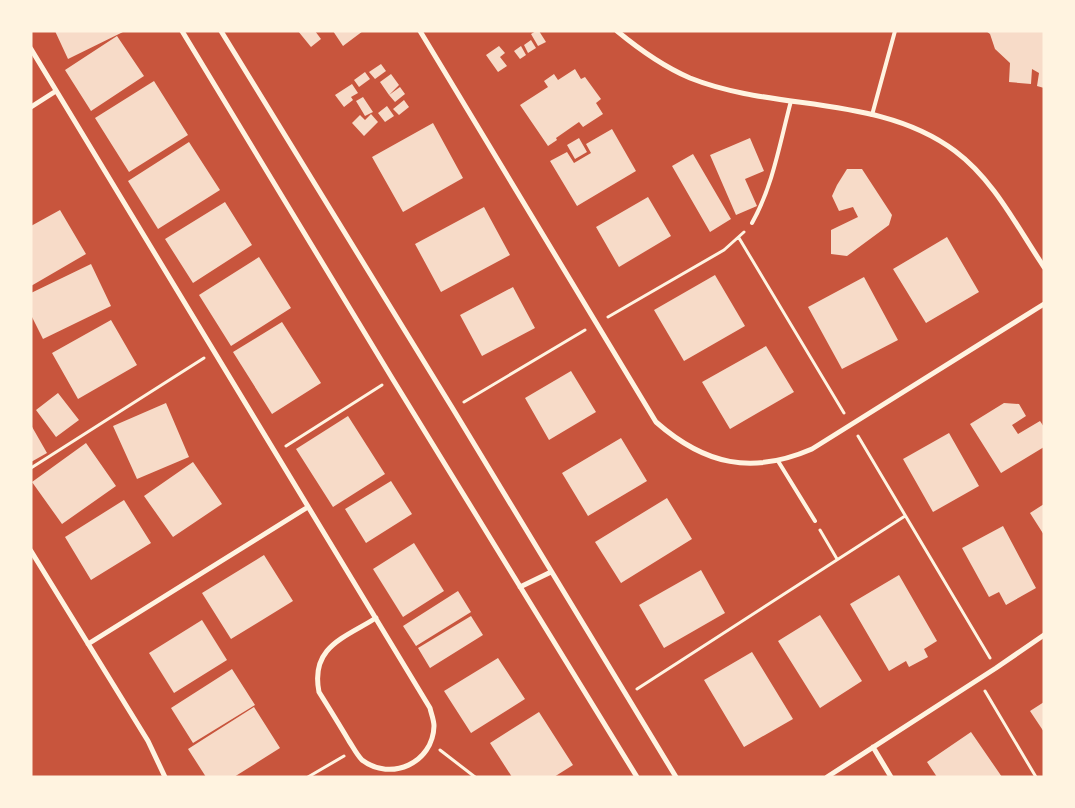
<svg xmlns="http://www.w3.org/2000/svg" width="1075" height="808" viewBox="0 0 1075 808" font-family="Ubuntu,sans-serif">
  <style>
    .building { fill: #f7dbc8 }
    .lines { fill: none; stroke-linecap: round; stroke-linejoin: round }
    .path { stroke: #fff3e0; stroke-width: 3 }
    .service { stroke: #fff3e0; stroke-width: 4 }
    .minor { stroke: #fff3e0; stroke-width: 5 }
  </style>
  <rect width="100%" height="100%" fill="#c8553d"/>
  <path class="building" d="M55 31H125L68 59Z
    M298 31H315L321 39 311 47Z
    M333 31H363L343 46Z
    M536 31H539L546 42 538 46 531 34Z
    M986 31H1044V88L1037 86 1039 73 1032 69 1031 84 1009 82 1010 63 995 49 990 34Z
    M117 36 144 76 91 111 65 70Z
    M531 40 536 48 528 53 524 45Z
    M499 46 505 53 500 57 507 66 498 72 486 55Z
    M521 46 526 55 520 59 514 51Z
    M381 64 386 71 375 79 369 72Z
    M575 69 581 79 585 77 601 99 596 103 603 114 583 127 579 122 556 138 557 140 548 146 520 105 548 87 544 81 554 74 558 80Z
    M365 72 370 79 359 87 354 80Z
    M391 74 399 85 389 95 380 82Z
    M154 81 188 135 129 172 95 118Z
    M352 84 358 93 351 97 353 100 344 107 335 95Z
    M400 87 405 94 395 102 389 95Z
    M363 97 373 112 365 116 356 101Z
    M404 100 409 107 399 115 393 109Z
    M387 106 394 116 385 122 378 113Z
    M371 114 378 122 364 136 352 123 360 115 365 120Z
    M433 123 463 178 403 212 372 157Z
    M612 129 636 171 577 206 550 161 567 152 574 163 591 153 586 144Z
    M579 138 587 152 575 159 567 145Z
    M750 138 764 171 745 179 757 206 736 215 710 155Z
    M189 142 220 190 158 229 128 181Z
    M693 154 731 219 710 232 672 166Z
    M847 169H862L892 215 889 225 847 256 831 254V230L858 217 853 207 839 211 832 196 837 185Z
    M648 197 671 236 619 267 596 227Z
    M225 202 252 245 193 283 165 239Z
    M484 207 510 255 441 292 415 244Z
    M60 210 86 254 31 286V226Z
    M947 237 979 292 926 323 893 269Z
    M259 257 291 308 231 346 199 295Z
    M91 264 111 306 43 339 31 315V293Z
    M715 275 745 326 684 361 654 310Z
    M864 277 898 340 842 369 808 307Z
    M513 287 535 328 482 356 460 315Z
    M111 320 137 365 78 399 52 353Z
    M282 322 321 383 272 414 233 352Z
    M766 346 794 392 730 429 702 382Z
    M571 371 596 412 549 440 525 398Z
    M58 393 79 420 56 437 36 410Z
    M166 403 189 457 137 479 113 426Z
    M1004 403 1019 404 1026 416 1012 425 1018 434 1040 421 1044 427V447L1001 473 970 424Z
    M348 416 385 474 333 507 296 449Z
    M31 425 47 453 31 462Z
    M949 433 979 486 933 512 903 459Z
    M621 438 647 481 588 516 562 473Z
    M86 443 116 486 62 524 32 482Z
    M193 462 222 504 173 537 144 496Z
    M391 481 412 514 366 543 345 509Z
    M667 498 692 539 621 583 595 542Z
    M124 500 151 543 91 580 65 537Z
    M1044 504V535L1030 513Z
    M1003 526 1036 588 1006 605 999 592 989 597 962 548Z
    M414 543 444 591 403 617 373 569Z
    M264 555 293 601 231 639 202 593Z
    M701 570 725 613 664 648 639 605Z
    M899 575 937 641 924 649 928 657 909 667 906 661 889 671 850 604Z
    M458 591 471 612 416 646 403 626Z
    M820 615 862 681 820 708 778 641Z
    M471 616 483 635 430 668 418 648Z
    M202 620 227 660 174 693 149 653Z
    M752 652 793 719 744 747 704 680Z
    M498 658 525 699 471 733 444 691Z
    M232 669 255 705 193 743 171 708Z
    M1044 702V732L1030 711Z
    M254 707 280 748 234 777H206L188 749Z
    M539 712 573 765 554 777H512L490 743Z
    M971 732 1002 777H937L927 762Z"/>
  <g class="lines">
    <path class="path" d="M739 238 844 413
      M608 317 724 250 744 232
      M464 402 585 330
      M858 436 990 658
      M286 446 382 385
      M31 468 204 358
      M820 530 837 559
      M637 689 905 516
      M985 691 1036 777
      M440 750 475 777
      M308 777 344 756"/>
    <path class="service" d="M872 115 895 31
      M752 223C773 186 780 142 791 101
      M778 461 815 521"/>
    <path class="minor" d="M182 31 392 378 637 777
      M221 31 453 409 676 777
      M420 31 656 422C705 465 752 475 812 449L1044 304
      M617 31C640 50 662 66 690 78 775 112 879 94 955 151 994 180 1017 227 1044 267
      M31 49 430 708C431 713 434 720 434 726 433 763 391 782 362 760 357 755 353 747 349 741 339 724 329 708 319 692 310 647 344 638 376 618
      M31 107 56 91
      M31 551 148 741 165 777
      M520 587 551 572
      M88 644 308 507
      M873 747 891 777
      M827 777 996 668 1044 635"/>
  </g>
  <rect width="1075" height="808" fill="none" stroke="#fff3e0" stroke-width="65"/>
</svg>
